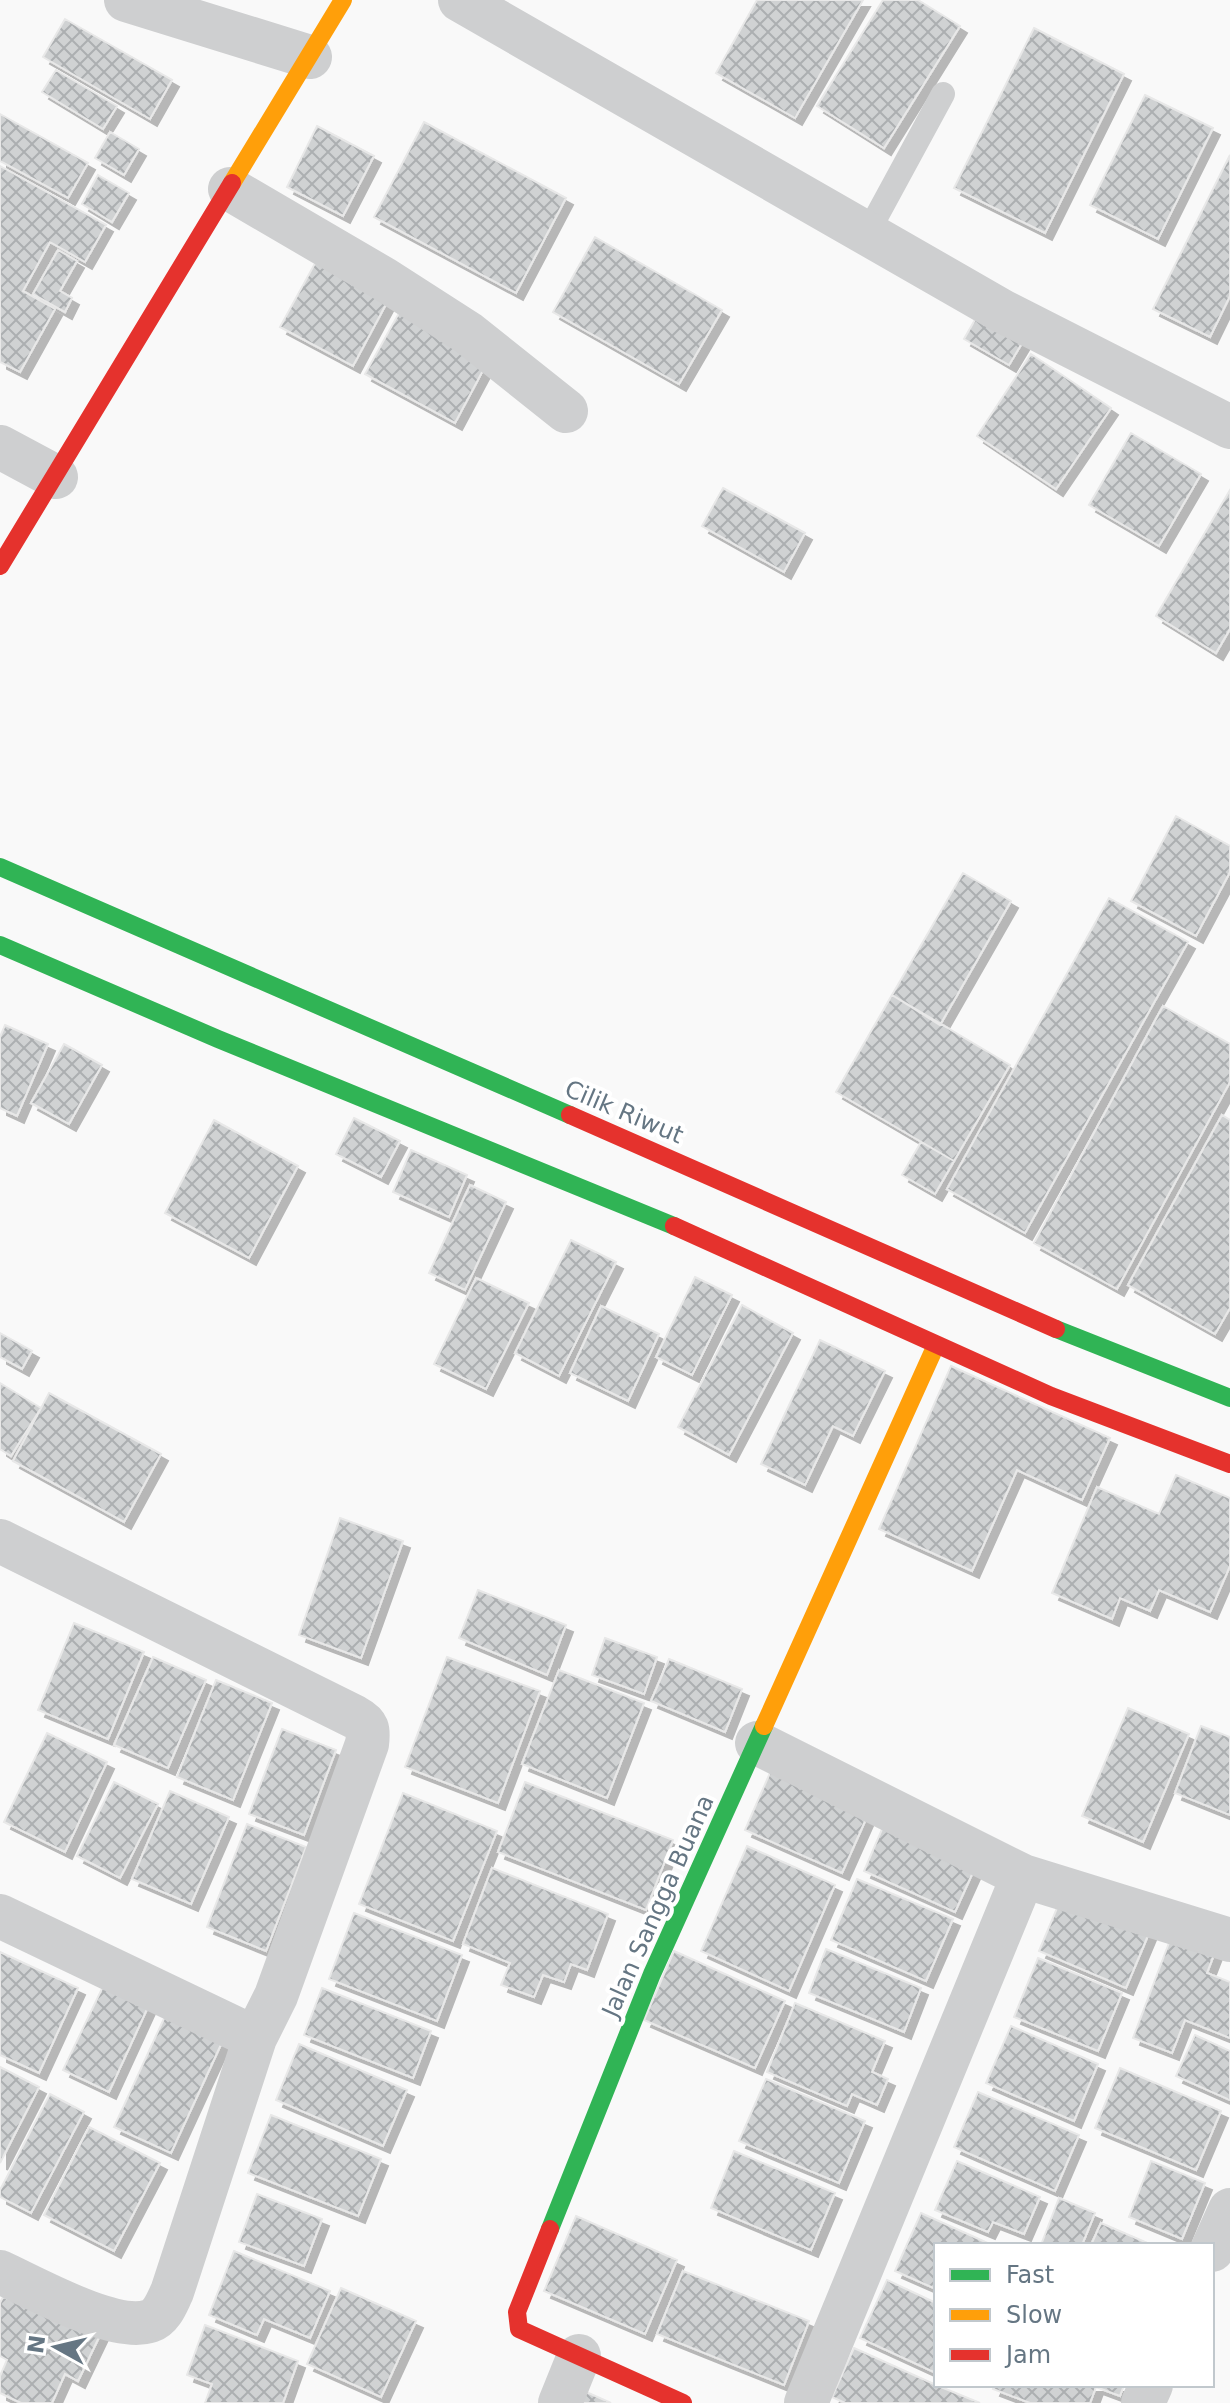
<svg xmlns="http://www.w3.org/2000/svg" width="1230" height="2403" viewBox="0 0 1230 2403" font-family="'DejaVu Sans',sans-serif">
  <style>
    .building { fill: url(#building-cross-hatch); stroke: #e8e8e8; stroke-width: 2; filter: url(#shadow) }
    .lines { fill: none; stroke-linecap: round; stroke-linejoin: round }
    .lane { stroke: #cecfd0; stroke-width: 24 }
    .street { stroke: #cecfd0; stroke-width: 44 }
    .fast { stroke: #30b455; stroke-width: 18 }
    .slow { stroke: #ff9f0a; stroke-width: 18 }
    .jam { stroke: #e5322d; stroke-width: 18 }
    .labels { text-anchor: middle; stroke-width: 8; stroke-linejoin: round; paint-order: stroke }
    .street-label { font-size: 24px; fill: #657683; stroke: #fff }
  </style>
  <defs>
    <pattern id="building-cross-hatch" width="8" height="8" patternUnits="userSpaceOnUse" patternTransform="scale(2)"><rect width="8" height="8" fill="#d0d2d3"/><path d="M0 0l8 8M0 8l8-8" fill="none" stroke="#acafb1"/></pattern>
    <filter id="shadow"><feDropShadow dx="7" dy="7" stdDeviation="0" flood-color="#0004"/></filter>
  </defs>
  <rect width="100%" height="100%" fill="#f9f9f9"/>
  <path class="building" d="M757 0H863L795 118 716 73Z
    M883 0H918L960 26 884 148 817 106Z
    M65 19 172 80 150 119 43 57Z
    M1034 28 1124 74 1045 233 954 188Z
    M56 70 117 106 103 129 42 92Z
    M1145 95 1213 128 1158 239 1090 205Z
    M0 114 88 163 68 198 0 161Z
    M424 122 566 198 516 293 374 217Z
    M317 126 374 156 343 216 287 187Z
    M110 132 139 149 124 175 95 158Z
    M1230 155V296L1210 337 1153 309Z
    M0 166 106 225 85 262 50 242 23 291 55 309 20 372 0 362Z
    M98 175 129 193 112 222 82 204Z
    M595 237 722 310 679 384 553 312Z
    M58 250 77 261 60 291 72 298 65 312 33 294Z
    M319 256 391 295 353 366 280 327Z
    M983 306 1028 333 1009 365 964 339Z
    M399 313 488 361 455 423 365 374Z
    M1031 354 1111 408 1056 489 977 436Z
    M1131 433 1201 474 1159 546 1089 505Z
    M723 488 805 533 784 572 702 526Z
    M1230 490V629L1216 653 1156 616Z
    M1176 816 1230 846V872L1196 936 1131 901Z
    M963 873 1011 901 940 1025 892 995Z
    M1109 898 1188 942 1025 1233 947 1189Z
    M892 995 1010 1065 954 1161 836 1092Z
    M1163 1006 1230 1044V1082L1117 1289 1034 1243Z
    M5 1025 48 1044 17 1116 0 1108V1037Z
    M64 1044 102 1065 69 1124 31 1103Z
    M1222 1115 1230 1120V1308L1215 1334 1128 1285Z
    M354 1118 400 1141 381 1177 336 1154Z
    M214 1120 298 1166 249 1258 165 1213Z
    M921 1142 954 1161 935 1194 902 1175Z
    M411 1150 467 1175 449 1217 393 1192Z
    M470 1185 506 1202 465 1290 429 1273Z
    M571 1240 616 1262 559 1376 515 1353Z
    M695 1277 732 1295 692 1375 656 1357Z
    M476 1278 529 1303 486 1389 434 1364Z
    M742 1305 793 1333 729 1455 678 1427Z
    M601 1306 659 1334 628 1401 570 1373Z
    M0 1333 32 1351 22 1369 0 1357Z
    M820 1340 885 1371 853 1436 833 1426 805 1485 761 1464Z
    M951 1366 1110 1438 1082 1500 1017 1470 972 1571 879 1529Z
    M0 1383 41 1408 11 1456 0 1449Z
    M49 1393 161 1454 124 1522 13 1461Z
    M1176 1475 1230 1498V1566L1210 1612 1159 1590 1150 1611 1120 1598 1112 1619 1052 1593 1097 1487 1159 1514Z
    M340 1518 403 1541 361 1658 299 1635Z
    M478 1590 566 1625 547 1675 459 1638Z
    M74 1623 144 1652 108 1739 38 1710Z
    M605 1638 657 1657 644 1694 592 1675Z
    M153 1657 206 1680 168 1768 114 1745Z
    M447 1657 540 1691 498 1803 405 1767Z
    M669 1659 742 1689 725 1732 651 1701Z
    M559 1670 644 1703 607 1798 522 1764Z
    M216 1680 272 1703 233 1800 177 1777Z
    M1128 1708 1189 1734 1143 1842 1082 1816Z
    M1201 1726 1230 1737V1815L1175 1793Z
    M282 1729 336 1750 304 1835 249 1814Z
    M47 1733 107 1762 65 1852 4 1822Z
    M773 1766 870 1810 842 1873 745 1830Z
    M114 1782 158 1804 120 1878 77 1856Z
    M525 1782 673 1840 646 1910 498 1852Z
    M170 1791 229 1817 191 1904 132 1879Z
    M403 1793 497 1831 453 1941 359 1904Z
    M886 1820 978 1861 955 1912 864 1871Z
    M247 1824 306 1847 266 1951 207 1927Z
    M747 1846 835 1885 789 1991 701 1951Z
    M492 1868 608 1914 587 1970 571 1964 564 1982 543 1975 534 1997 501 1985 510 1963 463 1944Z
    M857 1879 953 1919 926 1981 831 1940Z
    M1065 1889 1152 1926 1126 1988 1039 1951Z
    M354 1913 462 1955 437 2021 329 1979Z
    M1172 1935 1215 1952 1207 1973 1230 1982V2038L1185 2020 1172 2053 1133 2038Z
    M826 1949 921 1988 904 2032 809 1993Z
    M674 1951 785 2001 755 2068 644 2020Z
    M0 1952 78 1988 39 2073 0 2055Z
    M1038 1958 1122 1993 1098 2051 1014 2017Z
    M109 1974 153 1996 109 2092 63 2070Z
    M322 1988 431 2031 413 2078 304 2035Z
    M795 2003 885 2041 872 2072 888 2079 877 2105 852 2094 847 2106 767 2072Z
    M167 2012 224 2038 171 2153 114 2127Z
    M1011 2026 1098 2064 1074 2121 986 2083Z
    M1195 2035 1230 2051V2100L1176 2076Z
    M299 2044 407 2090 383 2146 276 2100Z
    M0 2067 39 2087 0 2163Z
    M1120 2068 1221 2111 1196 2170 1095 2128Z
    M766 2079 865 2121 839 2183 739 2141Z
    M978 2092 1079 2135 1055 2191 954 2147Z
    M50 2094 84 2112 31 2213 0 2197V2190Z
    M271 2115 381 2159 358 2216 248 2173Z
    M89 2127 160 2163 114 2251 44 2215Z
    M734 2151 835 2193 811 2250 711 2208Z
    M957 2161 1040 2197 1024 2234 993 2222 988 2232 935 2210Z
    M1151 2161 1205 2183 1182 2239 1129 2217Z
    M257 2194 322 2219 304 2266 239 2242Z
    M1059 2198 1095 2213 1082 2245H1041Z
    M921 2213 992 2245H936V2289L895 2271Z
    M576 2216 677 2260 645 2334 544 2291Z
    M1101 2223 1152 2245H1091Z
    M234 2251 330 2291 310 2338 264 2319 257 2335 209 2315Z
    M683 2271 809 2321 784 2385 657 2334Z
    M887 2280 936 2303V2373L860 2338Z
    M341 2288 416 2321 381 2397 307 2364Z
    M3 2297 101 2333 78 2381 65 2374 52 2403H21L0 2393V2376L7 2360 0 2356V2303Z
    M205 2325 298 2361 283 2403H205L212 2384 187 2375Z
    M854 2348 936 2385 980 2403H845L832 2397Z
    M995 2385H1124L1120 2396 1096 2387 1090 2403H1030L993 2389Z
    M584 2391 611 2403H579Z"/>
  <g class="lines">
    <path class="lane" d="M867 234 943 94"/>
    <path class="street" d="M126 0 310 57
      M460 0 1002 311 1230 427
      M230 189 384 279 468 333 566 411
      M0 447 56 477
      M0 1541 355 1717C368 1724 369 1729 367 1744L276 1996 255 2038 172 2292C167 2302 162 2317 150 2321 114 2333 35 2288 0 2272
      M757 1743 1023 1876 1230 1940
      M0 1916 255 2038
      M1212 2250 1230 2210
      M560 2403 579 2356
      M806 2403 1023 1876
      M1143 2403 1151 2385"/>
    <path class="fast" d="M0 867 570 1115
      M0 945 218 1039 674 1226
      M1056 1329 1230 1398
      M550 2229 652 1974 764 1726"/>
    <path class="slow" d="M232 183 343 0
      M764 1726 936 1345"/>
    <path class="jam" d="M0 566 232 183
      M570 1115 1056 1329
      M674 1226 1051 1396 1230 1464
      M550 2229 517 2312 519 2329 683 2403"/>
  </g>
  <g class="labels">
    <g class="street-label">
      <text transform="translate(624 1112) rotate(23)" y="8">Cilik Riwut</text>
      <text transform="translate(658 1906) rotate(-66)" y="8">Jalan Sangga Buana</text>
    </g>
  </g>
  <rect x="934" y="2243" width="280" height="144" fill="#ffffff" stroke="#c1c8cd" stroke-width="2"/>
  <rect x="950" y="2269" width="40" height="12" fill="#30b455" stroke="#c1c8cd" stroke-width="2"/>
  <text x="1006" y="2283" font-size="24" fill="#657683">Fast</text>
  <rect x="950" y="2309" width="40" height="12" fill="#ff9f0a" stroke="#c1c8cd" stroke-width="2"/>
  <text x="1006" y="2323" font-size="24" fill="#657683">Slow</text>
  <rect x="950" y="2349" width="40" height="12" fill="#e5322d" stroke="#c1c8cd" stroke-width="2"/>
  <text x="1006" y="2363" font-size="24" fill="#657683">Jam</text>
  <g transform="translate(56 2347) rotate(278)" stroke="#ffffff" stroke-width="6" paint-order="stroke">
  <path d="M0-6L14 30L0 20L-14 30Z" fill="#657683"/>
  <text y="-12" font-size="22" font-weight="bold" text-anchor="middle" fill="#657683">N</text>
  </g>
</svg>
